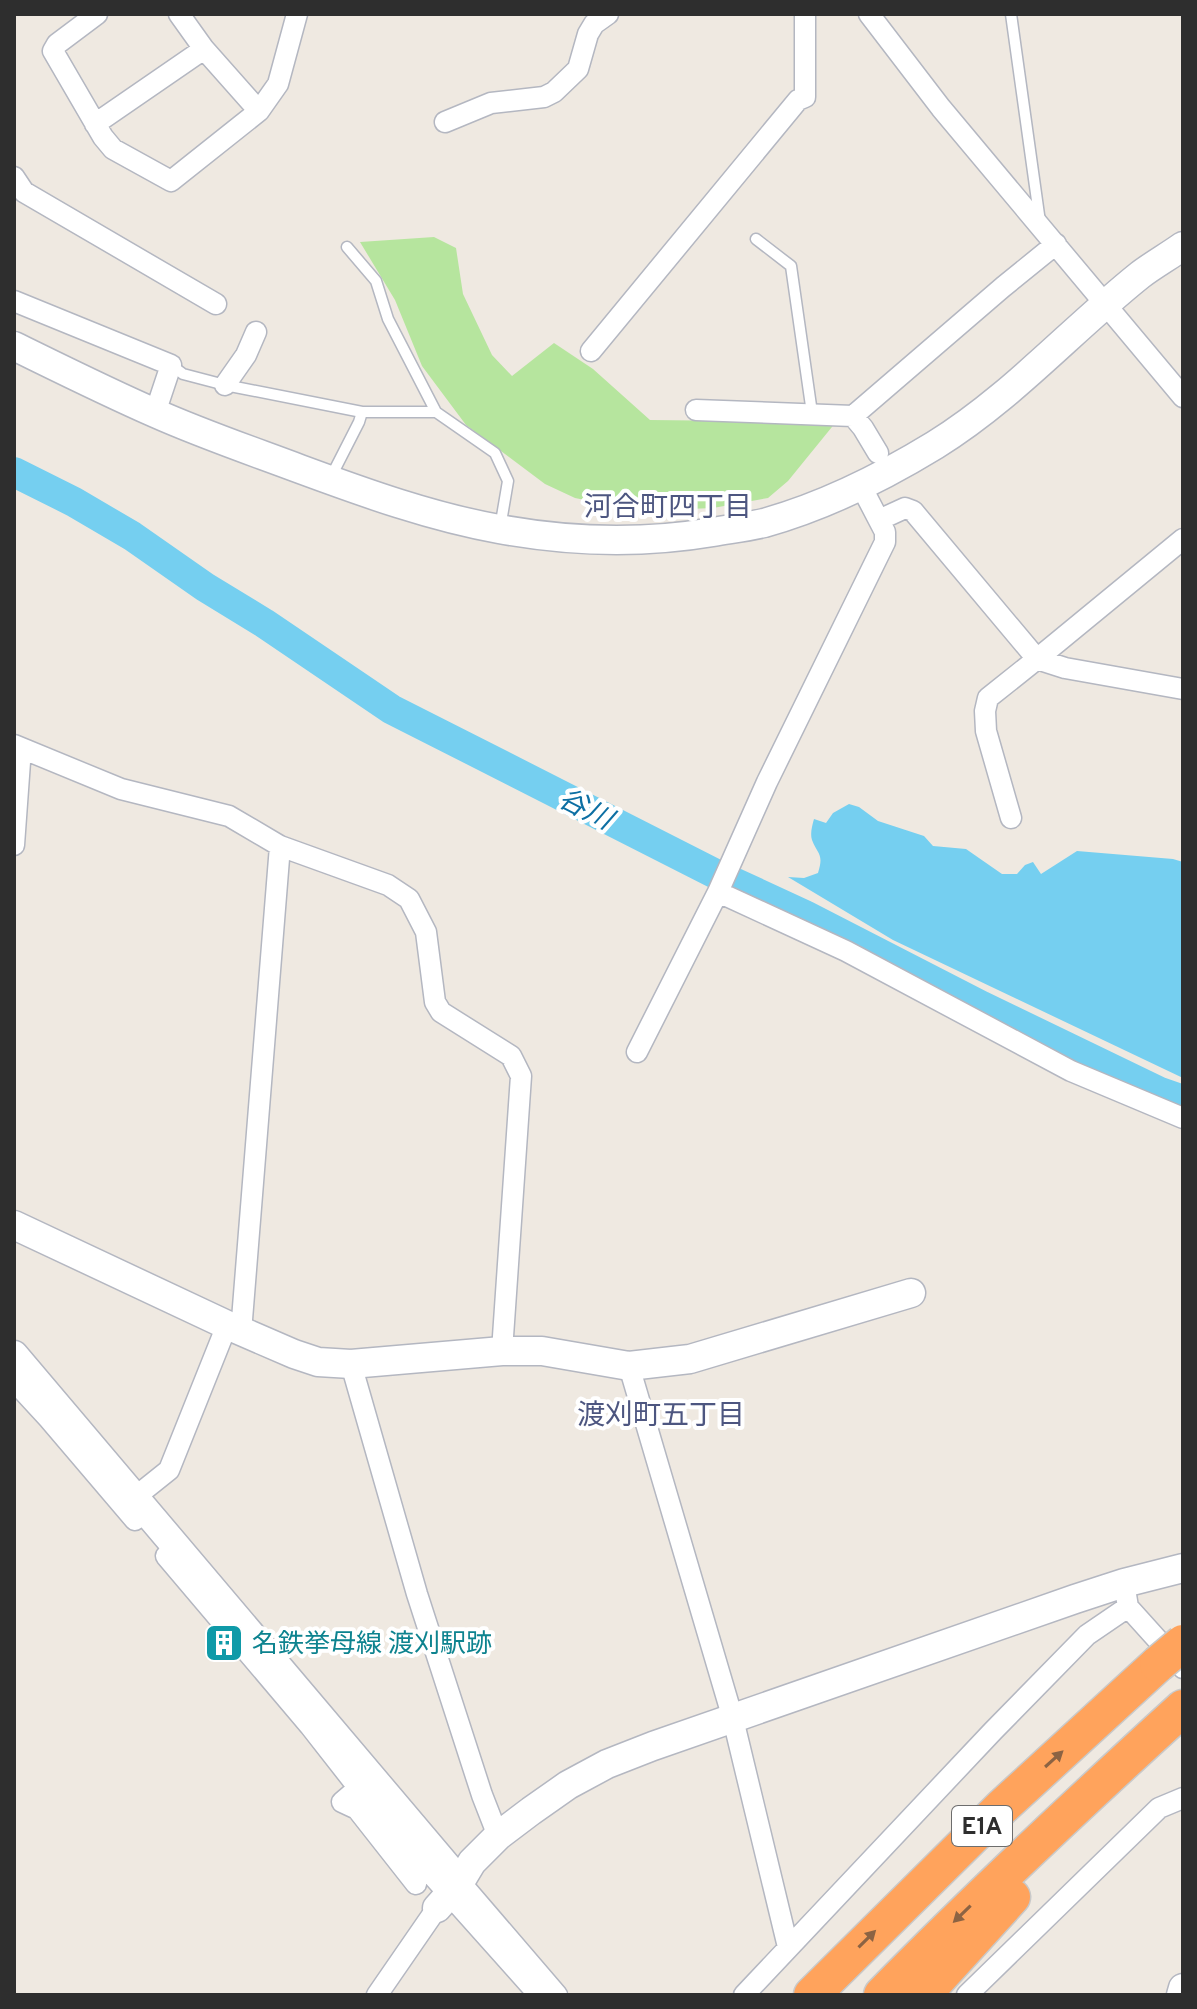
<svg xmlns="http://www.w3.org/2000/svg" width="1197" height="2009" viewBox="0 0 1197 2009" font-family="Overpass,'Noto Sans JP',sans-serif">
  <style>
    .green { fill: #b6e59e }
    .water { fill: #75cff0 }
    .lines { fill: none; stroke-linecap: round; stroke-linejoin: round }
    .river { stroke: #75cff0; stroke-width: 30 }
    .building { fill: #cbc7bf; stroke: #cbc5ba; stroke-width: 2 }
    .lane-casing { stroke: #b4b7c1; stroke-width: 13 }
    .street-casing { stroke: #b4b7c1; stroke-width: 23 }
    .secondary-casing { stroke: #b4b7c1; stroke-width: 31 }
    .highway-casing { stroke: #c9c9c9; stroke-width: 39 }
    .lane { stroke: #fff; stroke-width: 10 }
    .street { stroke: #fff; stroke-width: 20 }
    .secondary { stroke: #fff; stroke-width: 28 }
    .highway { stroke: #ffa35c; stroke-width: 36 }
    .highway-bridge-casing { stroke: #c9c9c9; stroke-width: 39; stroke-linecap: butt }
    .highway-bridge { stroke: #ffa35c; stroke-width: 36 }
    .oneway { fill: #8c6343 }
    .labels { text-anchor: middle; stroke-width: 8; stroke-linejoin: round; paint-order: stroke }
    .shield { fill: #fff; stroke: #6d6d6d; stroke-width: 2 }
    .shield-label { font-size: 24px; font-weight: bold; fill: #2e2e2e }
    .culture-label { font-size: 26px; fill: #0d838f; stroke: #fff; text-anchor: start }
    .neighbourhood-label { font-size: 28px; fill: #4d5680; stroke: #fff }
    .water-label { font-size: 28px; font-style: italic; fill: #0d6fa3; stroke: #fff }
  </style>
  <rect width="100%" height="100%" fill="#efe9e1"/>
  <path class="green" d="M434 237 456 248 463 294 492 355 512 376 554 343 593 369 650 420 836 422 788 481 768 498 713 508 639 511 575 498 545 484 466 425 422 366 395 300 360 242Z"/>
  <path class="water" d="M849 804 859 807 878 821 924 836 933 846 966 849 1002 874H1017L1025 865 1033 862 1041 874 1077 851 1173 859 1183 862V1078L893 940 788 877 804 878 818 873C824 854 818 855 812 840 810 834 812 826 814 819L826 823 833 813Z"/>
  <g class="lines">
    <path class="river" d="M14 472 74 502 132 536 205 587 264 623 391 709 716 874 805 915 982 1006 1160 1092 1183 1100"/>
  </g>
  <path class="building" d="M222 1636 231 1646 226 1651 217 1640Z"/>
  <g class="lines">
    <defs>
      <path id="lane" d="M1011 14 1040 222
        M756 239 791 266 812 413
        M347 247 376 281 388 319 436 412
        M171 365 183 374 225 385 362 412H436L495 453 508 481 500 528
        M334 471 359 422 362 412"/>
      <path id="street" d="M97 14 57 44 53 51 103 137 113 149 171 181 259 111
        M179 14 204 49 259 111 278 84 297 14
        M869 14 941 108 1183 397
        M445 122 491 103 544 97 554 92 578 69 588 34 594 24 608 14
        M95 124 204 49
        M14 177 24 192 216 304
        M14 301 171 365 155 413
        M591 351 798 100 805 97V14
        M225 385 246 355 256 332
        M696 410 853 416 863 428 878 453
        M853 416 1003 287 1056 244
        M879 520 905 508 913 511 1037 659 1183 539
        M14 745 121 789 229 816 280 846 388 885 409 899 426 932 435 1002 441 1012 511 1056 521 1076 502 1351
        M1011 818 986 731 985 711 988 698 1037 659 1065 668 1183 689
        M14 845 21 748
        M718 892 846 951 1071 1071 1183 1118
        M637 1052 718 892 767 782 885 542V532L861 486
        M241 1332 280 846
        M351 1364 417 1594 482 1795 498 1836
        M629 1366 733 1719 788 1947
        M14 1381 49 1419 135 1520
        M134 1498 169 1470 227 1325
        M166 1556 310 1726 364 1795 415 1856 539 1995
        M1126 1595 1128 1607 1183 1668
        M369 1779 342 1802 357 1809 416 1884
        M460 1882 557 1995
        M377 1995 437 1908
        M744 1995 993 1731 1087 1635 1128 1607
        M967 1995 1159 1808 1183 1798"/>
      <path id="secondary" d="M14 346C61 369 107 392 155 413 202 434 252 451 300 469 365 493 432 517 499 529 570 542 642 544 713 532 730 529 747 527 764 523 825 506 881 478 935 445 1011 398 1070 331 1140 275 1153 265 1169 256 1183 246
        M14 1225 227 1325 294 1354 318 1362 351 1364 502 1351H542L629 1366 690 1359 911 1293
        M14 1355 460 1882
        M437 1908 460 1882 472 1862 498 1836 531 1811 568 1785 607 1764 653 1746 1075 1599 1124 1583 1183 1568
        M1181 1995 1183 1988"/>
      <path id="highway" d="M812 1995 1002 1807 1158 1664
        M882 1995C979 1896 1080 1802 1183 1708
        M923 1995 1012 1897"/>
    </defs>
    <use href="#lane" class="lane-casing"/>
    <use href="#street" class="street-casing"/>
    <use href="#secondary" class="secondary-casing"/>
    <use href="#highway" class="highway-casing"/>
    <use href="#lane" class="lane"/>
    <use href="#street" class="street"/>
    <use href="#secondary" class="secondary"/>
    <use href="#highway" class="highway"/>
    <defs>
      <path id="highway-bridge" d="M1158 1664 1183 1643"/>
    </defs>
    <use href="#highway-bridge" class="highway-bridge-casing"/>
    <use href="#highway-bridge" class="highway-bridge"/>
  </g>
  <defs><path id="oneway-solid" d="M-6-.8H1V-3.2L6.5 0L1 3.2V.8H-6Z" transform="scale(2)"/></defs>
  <g class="oneway">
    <use href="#oneway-solid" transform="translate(1054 1759) rotate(-42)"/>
    <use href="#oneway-solid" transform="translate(962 1914) rotate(136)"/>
    <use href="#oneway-solid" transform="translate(867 1939) rotate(-45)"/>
  </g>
  <defs>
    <symbol id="building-square" viewBox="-11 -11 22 22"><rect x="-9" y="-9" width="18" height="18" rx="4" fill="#0f9aa8" stroke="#fff"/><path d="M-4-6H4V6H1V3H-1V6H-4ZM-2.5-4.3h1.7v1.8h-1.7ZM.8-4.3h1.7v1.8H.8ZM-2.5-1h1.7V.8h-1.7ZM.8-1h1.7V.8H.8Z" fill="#fff"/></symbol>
  </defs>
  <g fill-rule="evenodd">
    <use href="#building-square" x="202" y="1621" width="44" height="44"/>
  </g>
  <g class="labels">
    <rect class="shield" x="952" y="1806" width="60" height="40" rx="6"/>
    <g class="shield-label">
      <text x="982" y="1834">E1A</text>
    </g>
    <g class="culture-label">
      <text x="252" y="1652">名鉄挙母線 渡刈駅跡</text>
    </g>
    <g class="neighbourhood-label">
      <text x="668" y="516">河合町四丁目</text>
      <text x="661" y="1424">渡刈町五丁目</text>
    </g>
    <g class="water-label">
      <text transform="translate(586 808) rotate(27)" y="10">谷川</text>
    </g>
  </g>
  <rect width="1197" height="2009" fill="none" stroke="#2e2e2e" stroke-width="32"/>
</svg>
